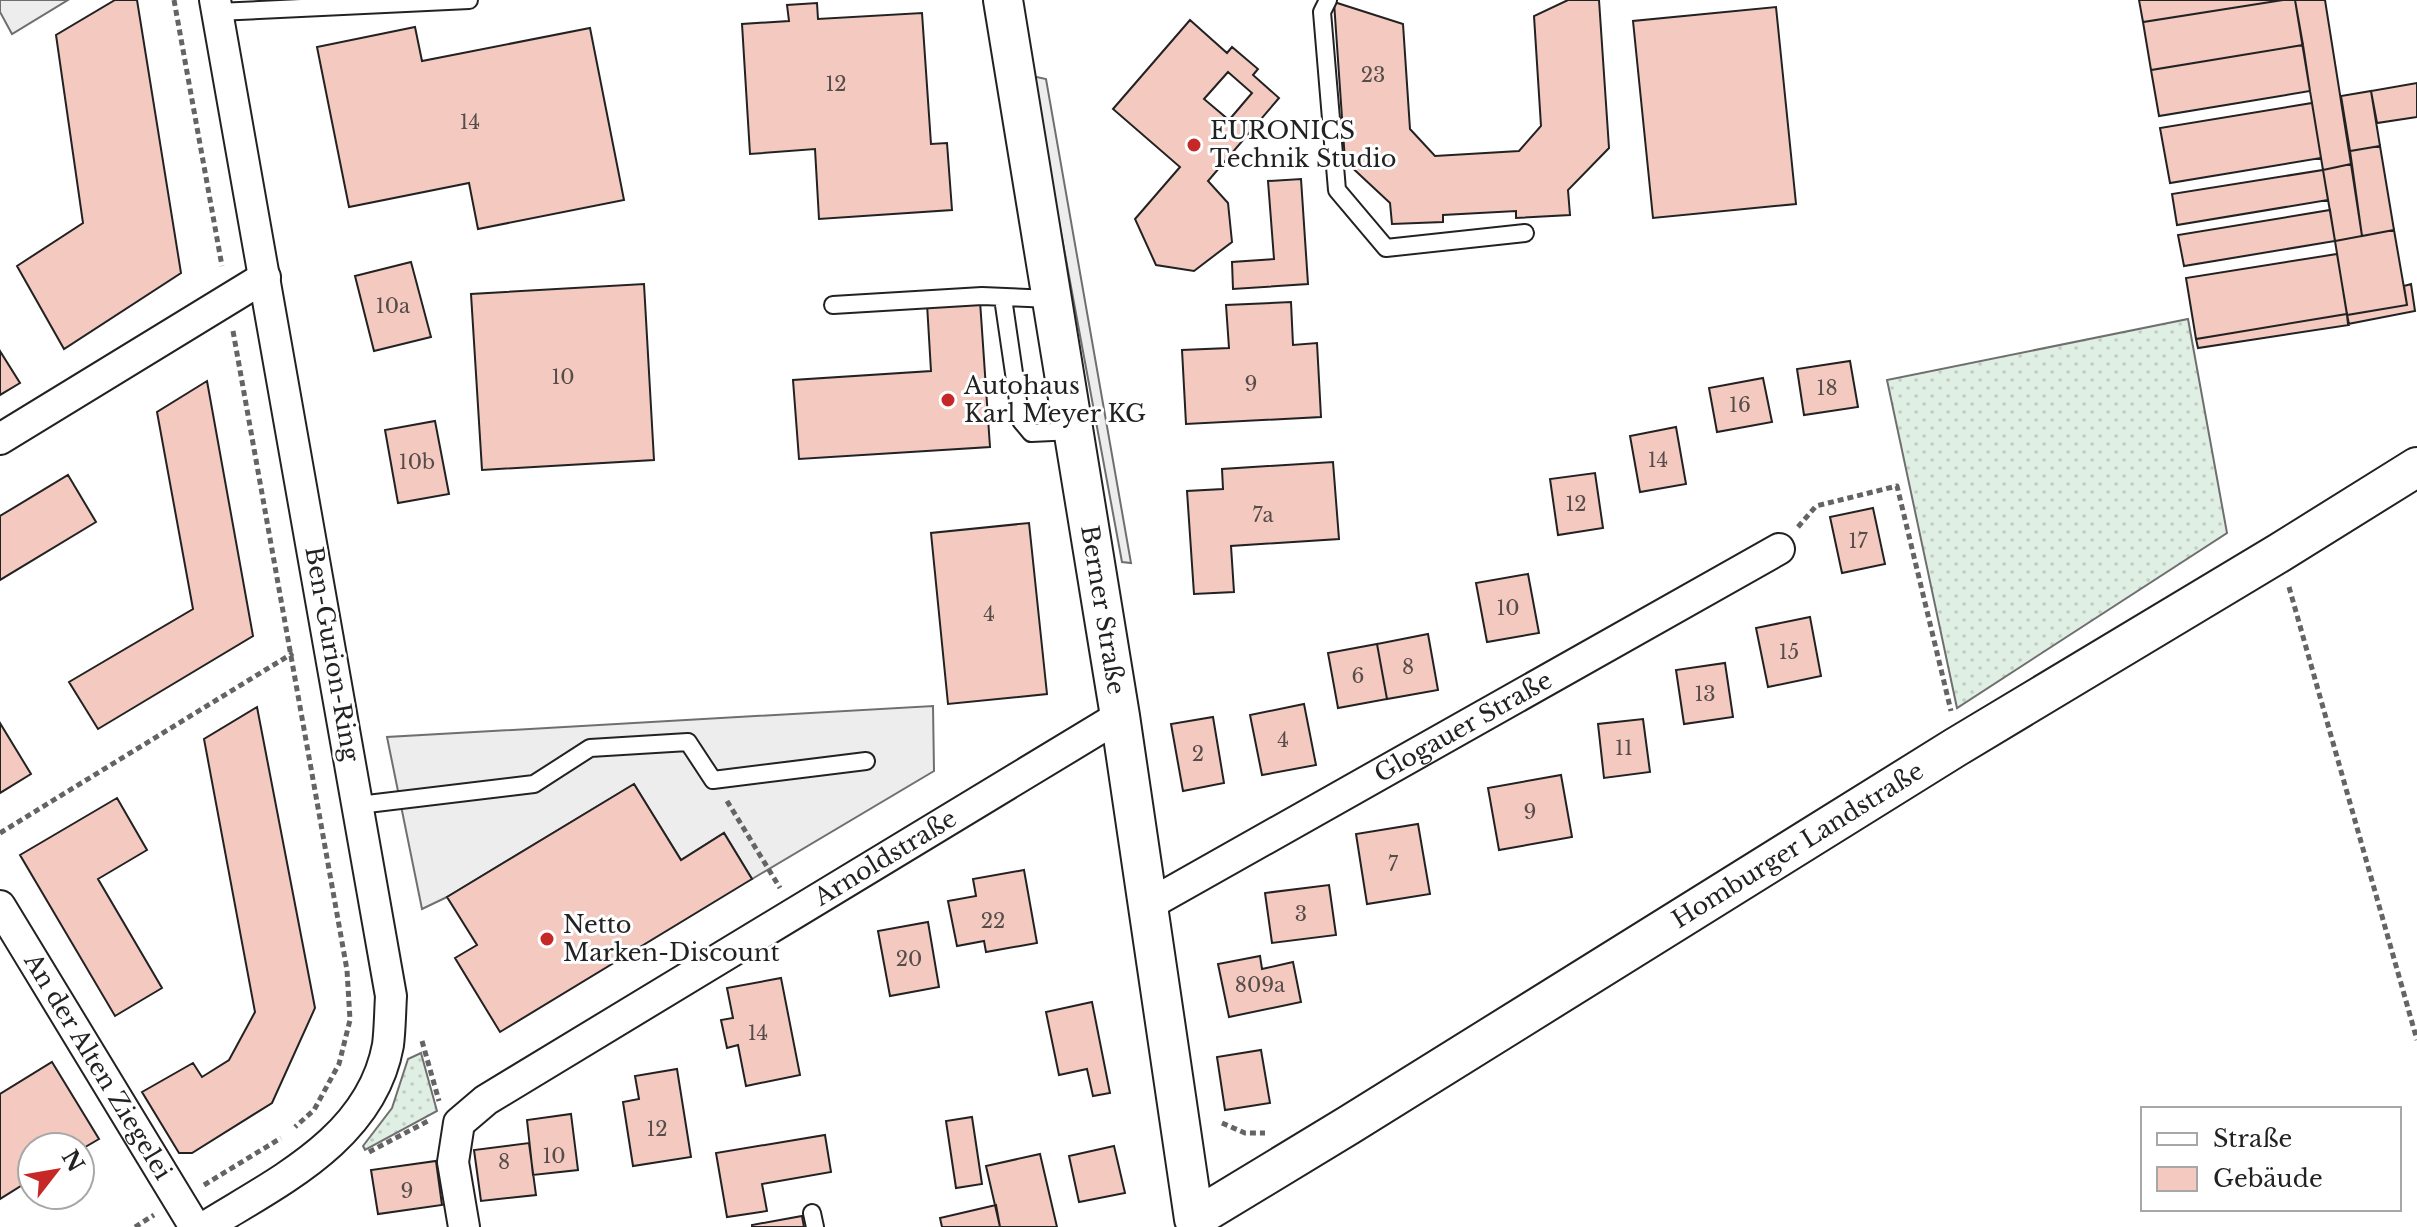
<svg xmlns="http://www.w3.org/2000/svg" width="2417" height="1227" viewBox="0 0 2417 1227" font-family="'Libre Baskerville',serif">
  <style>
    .grass { fill: url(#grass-dots); stroke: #6f6f6f; stroke-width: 2 }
    .parking { fill: #ededed; stroke: #6f6f6f; stroke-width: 2 }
    .building { fill: #f3c9c0; stroke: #222; stroke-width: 2; fill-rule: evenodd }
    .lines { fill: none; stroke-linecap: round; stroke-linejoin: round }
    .service-casing { stroke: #222; stroke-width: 20 }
    .minor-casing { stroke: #222; stroke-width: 34 }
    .tertiary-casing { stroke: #222; stroke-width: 42 }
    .path { stroke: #646464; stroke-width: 5; stroke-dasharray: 6 4; stroke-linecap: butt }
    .service { stroke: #fff; stroke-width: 16 }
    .minor { stroke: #fff; stroke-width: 30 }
    .tertiary { stroke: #fff; stroke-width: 38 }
    .poi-dot { fill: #c62828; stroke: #fff; stroke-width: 3 }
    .labels { text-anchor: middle; stroke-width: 6; stroke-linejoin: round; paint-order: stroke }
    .number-label { font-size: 20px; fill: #564c4a }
    .poi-label { font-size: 24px; fill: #222; stroke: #fff; text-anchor: start }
    .street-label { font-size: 24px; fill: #222; stroke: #fff }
  </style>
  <defs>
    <pattern id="grass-dots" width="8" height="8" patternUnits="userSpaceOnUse" patternTransform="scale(2)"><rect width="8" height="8" fill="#e0efe3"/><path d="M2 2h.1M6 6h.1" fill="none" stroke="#c0cdc2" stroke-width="1.8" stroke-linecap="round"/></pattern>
  </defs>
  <rect width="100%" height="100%" fill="#fff"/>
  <path class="grass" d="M2188 319 2227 533 1957 708 1887 380Z
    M421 1053 437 1111 365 1150 363 1146 392 1108 408 1059Z"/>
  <path class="parking" d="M0 0H68L12 34 0 12Z
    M1032 76 1046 79 1131 563 1122 562Z
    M933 706 934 771 752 879 724 833 681 860 634 784 447 897 422 909 387 737Z"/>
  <path class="building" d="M115 0H137L181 273 64 349 17 266 83 223 56 35Z
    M1568 0H1599L1609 148 1568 190 1570 215 1516 218V211L1443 215V222L1392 224 1390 203 1345 161 1334 2 1403 24 1410 129 1435 156 1519 151 1541 126 1534 16Z
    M2139 0H2283L2143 22Z
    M2283 0H2295L2303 45 2151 70 2143 22Z
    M2295 0H2325L2351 164 2323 170Z
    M817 3 818 19 922 13 931 144 947 143 952 210 819 219 815 149 750 154 742 24 789 21 787 5Z
    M1776 7 1796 204 1653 218 1633 21Z
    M1190 20 1227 53 1232 47 1258 69 1253 75 1279 98 1208 181 1228 203 1232 242 1194 271 1156 265 1135 219 1180 167 1113 109ZM1228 72 1252 93 1229 120 1204 99Z
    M415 27 422 61 590 28 624 200 478 229 469 183 349 207 317 47Z
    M2303 45 2310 91 2159 116 2151 70Z
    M2417 83V117L2377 123 2371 91Z
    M2371 91 2380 146 2350 151 2341 96Z
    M2312 103 2321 158 2170 183 2160 128Z
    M2380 146 2394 230 2362 236 2350 151Z
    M2351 164 2362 236 2335 241 2323 170Z
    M2323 170 2328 200 2177 225 2172 194Z
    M1301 179 1308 284 1233 289 1232 262 1274 259 1268 181Z
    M2330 210 2335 241 2184 266 2178 235Z
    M2394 230 2407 305 2347 315 2335 241Z
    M2337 254 2347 314 2196 339 2186 278Z
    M411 262 431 337 374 351 355 276Z
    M644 284 654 460 482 470 471 294Z
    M2411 284 2415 311 2348 324 2347 315 2407 305 2404 286Z
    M980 301 990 447 799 459 793 380 931 371 927 304Z
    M1291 302 1293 345 1317 343 1321 417 1186 424 1182 350 1229 348 1226 305Z
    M2347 314 2349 325 2198 348 2196 339Z
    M0 351 20 383 0 395Z
    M1850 361 1858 407 1804 415 1797 369Z
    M1763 378 1772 422 1717 432 1709 388Z
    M207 381 253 636 98 729 69 682 193 609 157 412Z
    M435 421 449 494 398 503 385 430Z
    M1676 427 1686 484 1640 492 1630 436Z
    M1333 462 1339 539 1231 546 1234 592 1194 594 1187 491 1223 489 1222 469Z
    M1595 473 1603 528 1558 535 1550 479Z
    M68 475 96 522 0 580V516Z
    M1873 508 1885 564 1842 573 1830 517Z
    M1029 523 1047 694 948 704 931 533Z
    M1528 574 1539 633 1487 642 1476 583Z
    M1810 617 1821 676 1768 687 1756 628Z
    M1428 634 1438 690 1387 699 1377 644Z
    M1377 644 1387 699 1338 708 1328 653Z
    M1725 663 1733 717 1684 724 1676 670Z
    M1304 704 1316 765 1262 775 1250 715Z
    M257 707 315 1008 272 1103 192 1153H179L142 1092 193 1063 202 1077 229 1060 255 1012 204 739Z
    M1213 717 1224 783 1183 791 1171 724Z
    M1643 719 1650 772 1604 778 1598 724Z
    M0 723 31 774 0 793Z
    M1561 775 1572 837 1499 850 1488 788Z
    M634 784 681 860 724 833 752 879 500 1032 455 958 477 945 447 897Z
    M117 798 147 850 98 879 162 988 115 1016 20 855Z
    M1418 824 1430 894 1367 904 1356 834Z
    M1024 870 1037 943 986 952 984 941 957 946 948 901 976 896 973 879Z
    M1329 885 1336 935 1272 943 1265 893Z
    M928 922 939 987 890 996 878 931Z
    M1260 956 1262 969 1293 962 1301 1002 1229 1017 1218 964Z
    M781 978 800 1075 746 1086 738 1045 727 1048 721 1020 733 1018 727 988Z
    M1092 1002 1110 1093 1093 1096 1087 1069 1059 1075 1046 1012Z
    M1261 1050 1270 1103 1225 1110 1217 1057Z
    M52 1062 99 1139 80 1150V1147H32V1179L0 1199V1094Z
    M677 1069 691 1157 633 1166 623 1102 639 1099 635 1076Z
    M571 1114 578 1170 533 1175 527 1120Z
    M972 1117 982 1184 956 1188 946 1121Z
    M825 1135 831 1172 762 1184 767 1211 727 1217 716 1153Z
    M529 1143 536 1195 481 1201 474 1150Z
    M1114 1146 1125 1193 1079 1202 1069 1156Z
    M1040 1154 1057 1227H1000L986 1166Z
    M436 1161 442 1205 378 1214 371 1170Z
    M996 1205 1000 1227H942L940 1218Z
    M802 1216 804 1227H752V1225Z"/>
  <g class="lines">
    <defs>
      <path id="service" d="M1328 0 1322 12 1337 190 1386 248 1525 233
        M217 12 469 0
        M1003 298 1021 421 1031 433 1074 431
        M833 305 982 296 1052 299
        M359 805 534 784 590 748 688 742 713 780 866 761
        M812 1213 815 1227"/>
      <g id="minor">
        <path d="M0 439 265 277"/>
        <path id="s1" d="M1148 905 1779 549"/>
        <path id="s2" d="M0 906 195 1227"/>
        <path d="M205 1227C277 1182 371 1139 388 1045 390 1029 390 1012 391 996L215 0"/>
        <path id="s3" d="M464 1227 453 1162 459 1123 486 1100 1120 716"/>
      </g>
      <g id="tertiary">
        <path id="s4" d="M1003 0 1120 716 1194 1219 1349 1125 1956 747 2279 553 2417 467"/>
      </g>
    </defs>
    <use href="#service" class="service-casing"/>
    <use href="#minor" class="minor-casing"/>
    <use href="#tertiary" class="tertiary-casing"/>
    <path class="path" d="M174 0 222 266
      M233 331 347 970 350 1020 339 1064 314 1110 295 1127
      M1798 527 1816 506 1897 486 1951 711
      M2289 587 2417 1040
      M727 801 780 888
      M0 833 293 653
      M422 1041 439 1101
      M1222 1123 1245 1133H1265
      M369 1152 428 1121
      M204 1185 281 1138
      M135 1227 154 1215"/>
    <use href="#service" class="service"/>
    <use href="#minor" class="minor"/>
    <use href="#tertiary" class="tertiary"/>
  </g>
  <g class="poi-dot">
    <circle cx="1194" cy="145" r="8"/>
    <circle cx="948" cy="400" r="8"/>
    <circle cx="547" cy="939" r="8"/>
  </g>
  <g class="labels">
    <g class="number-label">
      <text x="1373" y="82">23</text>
      <text x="836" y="91">12</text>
      <text x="470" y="129">14</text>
      <text x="393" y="313">10a</text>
      <text x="563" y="384">10</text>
      <text x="1251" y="391">9</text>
      <text x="1827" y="395">18</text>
      <text x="1740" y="412">16</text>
      <text x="1658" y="467">14</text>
      <text x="417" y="469">10b</text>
      <text x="1576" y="511">12</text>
      <text x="1263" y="522">7a</text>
      <text x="1858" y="548">17</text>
      <text x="1508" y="615">10</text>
      <text x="989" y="621">4</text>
      <text x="1789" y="659">15</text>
      <text x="1408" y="674">8</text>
      <text x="1358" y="683">6</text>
      <text x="1705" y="701">13</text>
      <text x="1283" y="747">4</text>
      <text x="1624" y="755">11</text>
      <text x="1198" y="761">2</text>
      <text x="1530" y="819">9</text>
      <text x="1393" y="871">7</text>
      <text x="1301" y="921">3</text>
      <text x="993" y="928">22</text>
      <text x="909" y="966">20</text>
      <text x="1260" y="992">809a</text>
      <text x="758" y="1040">14</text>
      <text x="657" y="1136">12</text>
      <text x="554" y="1163">10</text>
      <text x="504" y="1169">8</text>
      <text x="407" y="1198">9</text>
    </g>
    <g class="poi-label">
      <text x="1210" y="139">EURONICS<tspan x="1210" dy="28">Technik Studio</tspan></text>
      <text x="964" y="394">Autohaus<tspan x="964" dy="28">Karl Meyer KG</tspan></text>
      <text x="563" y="933">Netto<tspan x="563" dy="28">Marken-Discount</tspan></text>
    </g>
    <g class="street-label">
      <text dy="8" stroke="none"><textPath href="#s4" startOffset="618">Berner Straße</textPath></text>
      <text transform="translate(332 654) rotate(80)" y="8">Ben-Gurion-Ring</text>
      <text dy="8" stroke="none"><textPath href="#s1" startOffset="362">Glogauer Straße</textPath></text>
      <text dy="8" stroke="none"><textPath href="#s4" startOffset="1944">Homburger Landstraße</textPath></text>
      <text dy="8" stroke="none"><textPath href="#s3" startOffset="608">Arnoldstraße</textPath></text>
      <text dy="8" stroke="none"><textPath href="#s2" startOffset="188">An der Alten Ziegelei</textPath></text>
    </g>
  </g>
  <rect x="2141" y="1107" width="260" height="104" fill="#ffffff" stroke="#a7a7a7" stroke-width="2"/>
  <rect x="2157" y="1133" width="40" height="12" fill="#ffffff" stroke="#a7a7a7" stroke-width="2"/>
  <text x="2213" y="1147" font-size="24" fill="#222222">Straße</text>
  <rect x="2157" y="1167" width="40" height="24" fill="#f3c9c0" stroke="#a7a7a7" stroke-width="2"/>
  <text x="2213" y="1187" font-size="24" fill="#222222">Gebäude</text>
  <g transform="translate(56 1171) rotate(59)"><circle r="38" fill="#ffffff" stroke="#a7a7a7" stroke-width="2"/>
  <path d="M0-6L14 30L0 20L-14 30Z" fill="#c62828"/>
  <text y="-12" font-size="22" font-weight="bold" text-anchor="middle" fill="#222222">N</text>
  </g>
</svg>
